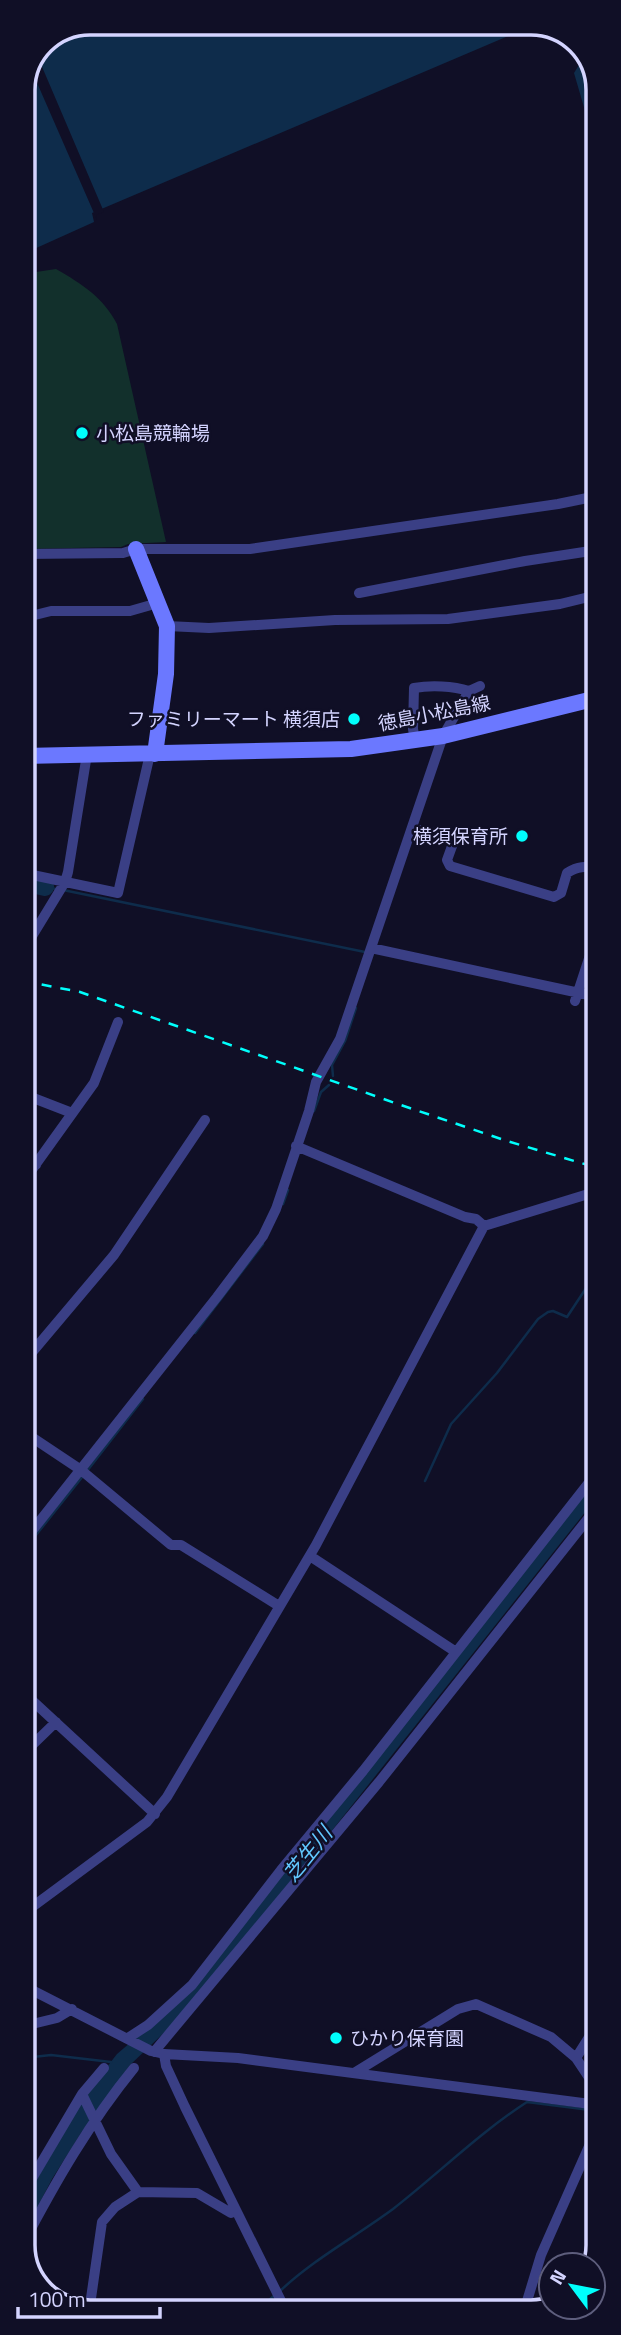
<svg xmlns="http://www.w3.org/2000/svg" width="621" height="2335" viewBox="0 0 621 2335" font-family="'Titillium Web','Noto Sans JP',sans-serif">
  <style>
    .green { fill: #12302c }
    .water { fill: #0e2c4b }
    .pier { fill: #100f26 }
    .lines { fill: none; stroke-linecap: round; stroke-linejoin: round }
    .stream { stroke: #0e2c4b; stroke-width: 2.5 }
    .river { stroke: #0e2c4b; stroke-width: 18 }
    .street { stroke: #3a3f85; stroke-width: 10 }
    .secondary { stroke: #6b78ff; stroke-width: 16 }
    .rail { stroke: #00fffc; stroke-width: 2.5; stroke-dasharray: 10 9; stroke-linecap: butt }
    .poi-dot { fill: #00fffc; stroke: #100f26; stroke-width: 2.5 }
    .labels { text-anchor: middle; stroke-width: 5; stroke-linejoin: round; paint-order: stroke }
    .poi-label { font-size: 19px; fill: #d4d4ff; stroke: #100f26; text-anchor: start }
    .street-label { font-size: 19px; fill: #d4d4ff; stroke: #100f26 }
    .water-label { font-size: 21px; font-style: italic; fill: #62c8ff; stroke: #100f26 }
    .rim { fill: none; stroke: #d4d4ff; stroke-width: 3.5 }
  </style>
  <rect width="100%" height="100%" fill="#100f26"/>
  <path class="green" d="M56 269C82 284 103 297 117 324L166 542 128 544 121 547 23 549V274Z
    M597 750V777L584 770 591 751Z"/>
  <path class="water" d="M90 23H539L92 213 94 222 23 254V90L43 42Z
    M578 42 597 77V152L574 73 584 57Z
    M598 1475V1496L330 1833 170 2027 130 2065 81 2133 52 2179 24 2233V2205L59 2136 89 2090 117 2054 179 2001Z"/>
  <path class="pier" d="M37 55 104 212 96 215 97 220 31 69Z"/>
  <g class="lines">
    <path class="stream" d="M45 887 56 889
      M63 890 365 952
      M333 1076 332 1065 345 1041 356 1008
      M314 1111 321 1092 329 1085
      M283 1204 288 1190
      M195 1333 263 1244
      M87 1471 143 1399
      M425 1481 451 1424 497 1373 538 1319 548 1312 553 1311 567 1317 598 1270
      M24 1550 83 1476
      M24 2058 51 2055 111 2062
      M280 2291C314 2259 355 2237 393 2209 438 2174 479 2133 527 2102L598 2111
      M256 2311 275 2295"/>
    <path class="river" d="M23 882 45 887"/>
    <path class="street" d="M23 554 123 553 136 549H250L558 504 597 496
      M359 593 525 561 597 550
      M23 618 51 611H130L158 603
      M167 626 209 628 335 620 448 619 560 604 597 595
      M415 740 413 729 414 688C431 685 453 686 469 691L480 686
      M413 828 455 838 447 860 450 866 554 897 561 893 567 873C578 866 585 866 597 869
      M23 873 118 893 150 754
      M371 948 598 997
      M23 951 65 882 68 872 87 754
      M575 1001 598 931
      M23 1094 72 1113
      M296 1146 465 1217 476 1219 484 1226
      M23 1156 36 1165
      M23 1182 94 1083 118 1022
      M23 1363 114 1255 205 1120
      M24 1432 81 1470 171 1545H181L279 1606
      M24 1541 217 1297 263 1236 276 1209 309 1111 316 1082 340 1039 443 736 469 691
      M310 1556 456 1652
      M24 1693 155 1814
      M24 1753 56 1722
      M24 1913 147 1822 167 1797 316 1545 484 1226 598 1191
      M24 1986 151 2051 164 2054 238 2058 598 2105
      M24 2026 57 2018 72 2009
      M128 2038 148 2025 192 1985 281 1870 363 1771 598 1471
      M154 2052 379 1782 598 1506
      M164 2054 166 2066 185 2107 286 2311
      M576 2058 598 2023
      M354 2073 458 2009 476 2004 551 2037 576 2058 598 2091
      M82 2094 104 2068
      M24 2192 82 2094 111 2154 138 2192
      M24 2242C56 2181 90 2122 134 2068
      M524 2311 541 2255 598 2126
      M89 2312 102 2222 115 2207 138 2192 197 2193 231 2213 236 2210"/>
    <path class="secondary" d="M136 549 167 626 166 674 155 754
      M23 756 351 749 443 736 597 698"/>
    <path class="rail" d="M23 981 80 992 395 1103 507 1141 598 1168"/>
  </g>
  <g class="poi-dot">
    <circle cx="82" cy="433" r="7"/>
    <circle cx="354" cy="719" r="7"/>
    <circle cx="522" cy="836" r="7"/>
    <circle cx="336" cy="2038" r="7"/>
  </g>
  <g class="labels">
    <g class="poi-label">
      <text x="96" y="440">小松島競輪場</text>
      <text x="340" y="726" text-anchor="end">ファミリーマート 横須店</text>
      <text x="508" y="843" text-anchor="end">横須保育所</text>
      <text x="350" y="2045">ひかり保育園</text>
    </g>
    <g class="street-label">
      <text transform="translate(434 713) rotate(-11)" y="7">徳島小松島線</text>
    </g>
    <g class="water-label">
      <text transform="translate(308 1854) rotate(-51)" y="7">芝生川</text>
    </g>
  </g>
  <path d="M0 0H621V2335H0ZM90 35H531A55 55 0 0 1 586 90V2245A55 55 0 0 1 531 2300H90A55 55 0 0 1 35 2245V90A55 55 0 0 1 90 35Z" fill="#100f26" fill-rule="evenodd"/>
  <path class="rim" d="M90 35H531A55 55 0 0 1 586 90V2245A55 55 0 0 1 531 2300H90A55 55 0 0 1 35 2245V90A55 55 0 0 1 90 35Z"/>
  <g transform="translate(572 2286) rotate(302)"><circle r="33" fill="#100f26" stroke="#5e5e7d" stroke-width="2"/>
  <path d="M0-5L12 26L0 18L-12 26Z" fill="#00fffc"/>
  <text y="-10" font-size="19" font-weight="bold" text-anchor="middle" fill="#d4d4ff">N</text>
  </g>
  <path d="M18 2307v10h142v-10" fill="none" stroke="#d4d4ff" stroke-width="3.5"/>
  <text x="28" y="2307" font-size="21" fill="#d4d4ff" stroke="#100f26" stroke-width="5" paint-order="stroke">100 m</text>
</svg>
